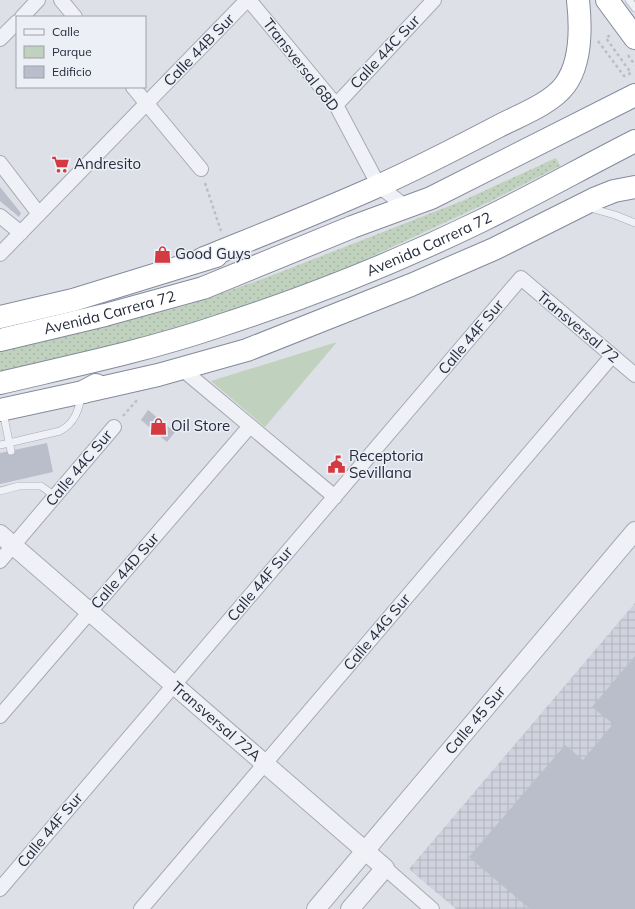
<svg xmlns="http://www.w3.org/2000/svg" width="635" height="909" viewBox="0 0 635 909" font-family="Mulish,sans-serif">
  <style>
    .industrial { fill: url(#industrial-grid) }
    .grass { fill: url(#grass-dots) }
    .green { fill: #c0d2bd }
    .building { fill: #babeca }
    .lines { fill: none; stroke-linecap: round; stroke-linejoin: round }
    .service-casing { stroke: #a6aab4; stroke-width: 8 }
    .minor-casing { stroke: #a6aab4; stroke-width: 16 }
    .tertiary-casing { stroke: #a6aab4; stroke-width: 20 }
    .trunk-casing { stroke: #848b9e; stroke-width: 24 }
    .path { stroke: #bbbec6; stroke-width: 2.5; stroke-dasharray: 3 3; stroke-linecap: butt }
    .service { stroke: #f0f1f6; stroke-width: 7 }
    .minor { stroke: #f0f1f6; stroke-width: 14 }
    .tertiary { stroke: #f0f1f6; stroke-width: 18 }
    .trunk { stroke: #fff; stroke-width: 22 }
    .labels { text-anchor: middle; stroke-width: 3; stroke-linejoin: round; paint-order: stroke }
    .street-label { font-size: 15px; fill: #262c3e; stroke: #eceff5 }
    .poi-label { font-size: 15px; fill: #262c3e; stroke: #eceff5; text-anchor: start }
  </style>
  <defs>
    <pattern id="industrial-grid" width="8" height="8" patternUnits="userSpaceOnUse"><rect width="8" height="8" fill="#cfd2dc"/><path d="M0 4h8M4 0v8" fill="none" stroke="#b2b4be"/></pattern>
    <pattern id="grass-dots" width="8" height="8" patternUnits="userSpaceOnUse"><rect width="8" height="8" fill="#c0d2bd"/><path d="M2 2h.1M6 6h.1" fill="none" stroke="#a5b4a4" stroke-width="1.8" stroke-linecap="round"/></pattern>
  </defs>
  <rect width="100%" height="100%" fill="#dde0e7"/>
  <path class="industrial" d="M635 603V909H456L409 869Z"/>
  <path class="grass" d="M556 158 560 166 489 202 360 262 280 294 211 320 0 376V351L42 342 188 305 268 277 462 201Z"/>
  <path class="green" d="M337 342 265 427 211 381Z"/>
  <path class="building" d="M0 187 21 213 19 217 0 201Z
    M148 410 175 432 167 442 141 420Z
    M47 443 53 472 0 484V453Z
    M635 656V909H530L469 857 565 745 583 760 613 724 592 707Z"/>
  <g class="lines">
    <defs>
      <path id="service" d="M629 0 635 8
        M590 208 615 215 635 223
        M3 412 11 451
        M0 445 60 431C75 423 78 411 82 395
        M0 491 19 486H41L55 496"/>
      <path id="minor" d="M61 0 75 17
        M249 0 336 105 379 186 406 207
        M22 17 38 0
        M0 39 17 22
        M133 87 201 169
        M336 105 434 0
        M0 163 39 214
        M0 216 21 233
        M0 254 247 0
        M182 369 335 497
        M0 561 114 427
        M0 716 250 426
        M385 868 432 909
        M0 889 521 278 635 375
        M141 909 612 356"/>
      <g id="tertiary">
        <path id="s1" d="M0 534 385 868 350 909"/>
        <path id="s2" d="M316 909 635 531"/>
      </g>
      <g id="trunk">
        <path d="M607 0 635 38"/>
        <path d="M202 259C261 235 320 212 378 186 418 168 457 148 497 127 518 116 551 104 565 85 582 62 581 27 578 0"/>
        <path d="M0 317 73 300 216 256"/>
        <path id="s3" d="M0 340 105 315 203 288 352 227 431 198 635 95"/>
        <path id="s4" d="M0 383C72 366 145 351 216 327 306 298 397 262 483 220 534 195 584 167 635 141"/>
        <path d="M83 392 158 375 247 350 411 285 494 249 594 199 614 191 635 187"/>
        <path d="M0 410 83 392 96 385"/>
      </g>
    </defs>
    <use href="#service" class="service-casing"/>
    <use href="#minor" class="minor-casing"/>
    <use href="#tertiary" class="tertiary-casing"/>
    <use href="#trunk" class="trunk-casing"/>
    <path class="path" d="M598 41 624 76 631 73 606 38 610 35
      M628 55 635 65
      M205 183 221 231
      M123 416 138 399"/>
    <use href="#service" class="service"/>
    <use href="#minor" class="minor"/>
    <use href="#tertiary" class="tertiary"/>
    <use href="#trunk" class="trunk"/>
  </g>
  <defs>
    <symbol id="supermarket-bare" viewBox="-9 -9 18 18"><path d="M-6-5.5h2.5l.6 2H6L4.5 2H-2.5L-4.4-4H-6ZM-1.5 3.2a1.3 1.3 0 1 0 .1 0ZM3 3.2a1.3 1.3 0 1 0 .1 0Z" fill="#d33b41" stroke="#eceff5" stroke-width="2.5" paint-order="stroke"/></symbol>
    <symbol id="shop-bare" viewBox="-9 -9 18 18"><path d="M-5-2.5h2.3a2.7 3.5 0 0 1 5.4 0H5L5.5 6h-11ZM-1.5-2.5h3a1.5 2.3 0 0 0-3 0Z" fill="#d33b41" stroke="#eceff5" stroke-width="2.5" paint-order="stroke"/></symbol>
    <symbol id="civic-bare" viewBox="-9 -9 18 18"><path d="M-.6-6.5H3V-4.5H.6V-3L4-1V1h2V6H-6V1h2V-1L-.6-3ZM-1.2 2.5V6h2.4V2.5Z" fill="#d33b41" stroke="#eceff5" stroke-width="2.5" paint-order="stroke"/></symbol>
  </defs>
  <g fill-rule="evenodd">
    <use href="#supermarket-bare" x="48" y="152" width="25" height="25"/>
    <use href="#shop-bare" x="150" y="242" width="25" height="25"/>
    <use href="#shop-bare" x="146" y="414" width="25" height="25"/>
    <use href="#civic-bare" x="324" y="452" width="25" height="25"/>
  </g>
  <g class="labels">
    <g class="street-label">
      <text transform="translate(199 50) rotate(-46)" y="5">Calle 44B Sur</text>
      <text transform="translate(385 52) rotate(-47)" y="5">Calle 44C Sur</text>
      <text transform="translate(301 65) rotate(52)" y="5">Transversal 68D</text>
      <text dy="5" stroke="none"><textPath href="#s4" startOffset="452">Avenida Carrera 72</textPath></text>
      <text dy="5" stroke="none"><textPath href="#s3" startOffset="113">Avenida Carrera 72</textPath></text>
      <text transform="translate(578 327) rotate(40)" y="5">Transversal 72</text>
      <text transform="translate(471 337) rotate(-50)" y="5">Calle 44F Sur</text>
      <text transform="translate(79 468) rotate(-50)" y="5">Calle 44C Sur</text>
      <text transform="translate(125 571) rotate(-49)" y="5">Calle 44D Sur</text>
      <text transform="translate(260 584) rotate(-50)" y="5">Calle 44F Sur</text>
      <text transform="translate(377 632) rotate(-50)" y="5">Calle 44G Sur</text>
      <text dy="5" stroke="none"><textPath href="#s2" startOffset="247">Calle 45 Sur</textPath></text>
      <text dy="5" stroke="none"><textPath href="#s1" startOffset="286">Transversal 72A</textPath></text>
      <text transform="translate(50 830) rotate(-50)" y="5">Calle 44F Sur</text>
    </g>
    <g class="poi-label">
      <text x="74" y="169">Andresito</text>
      <text x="175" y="259">Good Guys</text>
      <text x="171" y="431">Oil Store</text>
      <text x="349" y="461">Receptoria<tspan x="349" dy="17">Sevillana</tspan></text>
    </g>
  </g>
  <rect x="16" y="16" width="130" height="72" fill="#eceff5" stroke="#9da1ac"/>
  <rect x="24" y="29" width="20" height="6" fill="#f0f1f6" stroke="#9da1ac"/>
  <text x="52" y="36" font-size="12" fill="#262c3e">Calle</text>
  <rect x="24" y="46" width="20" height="12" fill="#c0d2bd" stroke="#9da1ac"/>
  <text x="52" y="56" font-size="12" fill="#262c3e">Parque</text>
  <rect x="24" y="66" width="20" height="12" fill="#babeca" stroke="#9da1ac"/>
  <text x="52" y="76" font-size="12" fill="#262c3e">Edificio</text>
</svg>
